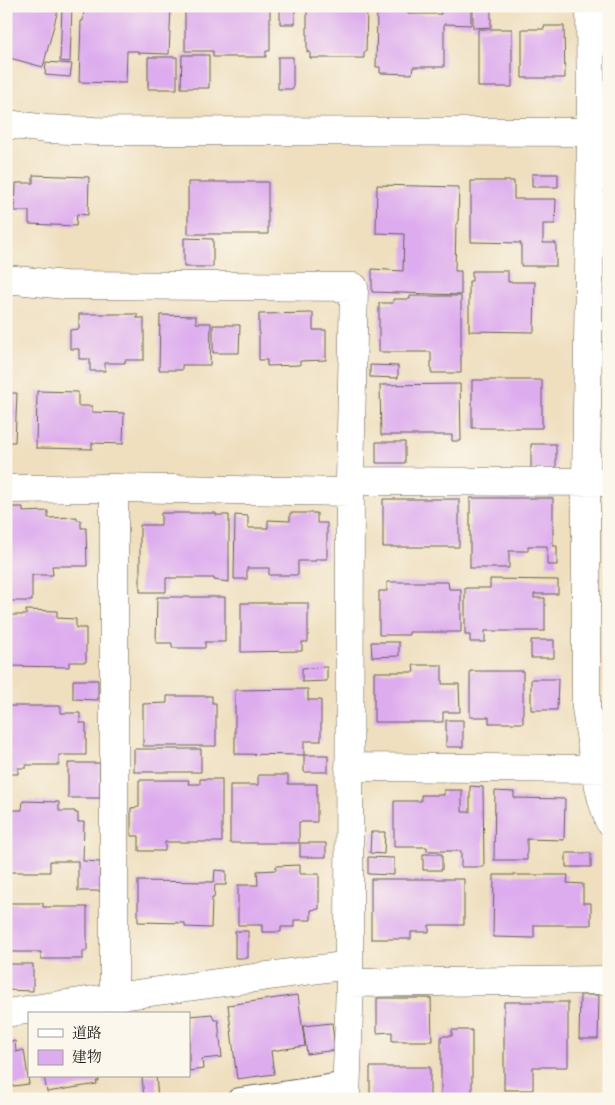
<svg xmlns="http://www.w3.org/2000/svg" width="615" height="1105" viewBox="0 0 615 1105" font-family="'Libre Caslon Text','Noto Serif JP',serif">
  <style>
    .building { fill: #ddacee }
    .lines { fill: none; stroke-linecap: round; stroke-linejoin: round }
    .service-casing { stroke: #666055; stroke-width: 23 }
    .minor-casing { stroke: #666055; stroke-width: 29 }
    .tertiary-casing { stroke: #666055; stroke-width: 29 }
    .service { stroke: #fff; stroke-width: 21 }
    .minor { stroke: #fff; stroke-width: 28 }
    .tertiary { stroke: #fff; stroke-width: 28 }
  </style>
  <rect width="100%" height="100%" fill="#fbf7ec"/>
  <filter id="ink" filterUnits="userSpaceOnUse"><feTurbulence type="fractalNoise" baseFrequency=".02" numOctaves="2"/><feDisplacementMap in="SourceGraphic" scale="10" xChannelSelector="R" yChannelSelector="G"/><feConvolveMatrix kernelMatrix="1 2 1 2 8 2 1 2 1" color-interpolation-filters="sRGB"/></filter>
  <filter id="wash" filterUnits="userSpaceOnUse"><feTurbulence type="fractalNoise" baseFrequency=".0096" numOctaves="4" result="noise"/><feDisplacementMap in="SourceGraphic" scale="20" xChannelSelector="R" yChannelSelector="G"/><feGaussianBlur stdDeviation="1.12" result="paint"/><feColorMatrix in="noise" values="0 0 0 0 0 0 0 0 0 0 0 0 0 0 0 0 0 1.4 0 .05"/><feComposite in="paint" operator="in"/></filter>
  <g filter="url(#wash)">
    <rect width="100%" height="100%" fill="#efdfbf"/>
    <g id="blocks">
      <path class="building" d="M6 6H59L43 67 6 57Z
        M62 6H72L70 62 60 61Z
        M84 6H171L169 54 138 53V51H127L126 83 79 82 81 21H83Z
        M185 6H270V51H266V57H213V51H185Z
        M280 6H295V24H280Z
        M307 6H367L366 52H364V58H310V52H307Z
        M441 6H471V25L444 24V67H413L412 74 380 73V67H376L377 9 408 10V14H441Z
        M473 6H491V27L473 28Z
        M544 26H564L565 78H522V29H544Z
        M478 29H512V87H478Z
        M182 55H209V88H181Z
        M148 57H177V89H148Z
        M278 57H293V89H278Z
        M46 62 72 64 70 77 45 75Z
        M532 174H558V187H532Z
        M33 175 89 177 88 215 77 214 76 226 29 224V211H15L16 183H33Z
        M471 181H514V199H556L555 224H543V243H556V266H521V243L471 242Z
        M188 182H268V234H188Z
        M377 185 459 187 458 224H456L455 271H461V295L372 292V269L403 271 404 234 376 233Z
        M184 238 213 239V267H184Z
        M472 271H508V282H535L534 332 469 331V281H472Z
        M410 296H461V373H431V352H379V303H393V299H410Z
        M313 313V330H326V360L300 361V365L267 366V360H259V314Z
        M79 314H137V318H144V360H125V363H105V371H90V359H79V349H70V330L79 329Z
        M160 315 196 316V323H211L210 365H182V370H159Z
        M213 325H240L239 353H213Z
        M370 365 398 366V378L370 377Z
        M472 380H542V428H472Z
        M460 384 461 441H452V435H381L380 385Z
        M37 391 78 392V406H92V412L124 413 123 444 92 443V449L36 448Z
        M6 393H17L15 442H9V450H6Z
        M376 442H405V463H376Z
        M531 444H556V469L531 470Z
        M470 498H553V546H557V565H547V546H528V551H509V568H470Z
        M383 499H459V547H383Z
        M6 507H23V512L48 511V518L77 517V520H81V528H86L87 566H52L53 575H32V601H6Z
        M161 513H216V515H229V582L214 580V578H166V592H140V525H161Z
        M290 513H317V523H327V559H316V561H298V575H269V568H247V579H234L235 515 248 516V528H268V520L290 521Z
        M490 579 558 580V594H534V598H545V631H485V642H470V635H465V588H490Z
        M387 582H448L449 589H461V632H409V635H379V591H387Z
        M157 597H225V642H205V648H172V643H156Z
        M241 603H308V642H302V651L241 652Z
        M26 610 57 611V618L76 619V628H86V662H69V667L7 666V615H26Z
        M531 640H554V658H531Z
        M371 642H399V656L372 657Z
        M413 665H442V684H459L460 712H443V722H374V672H414Z
        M327 667V681L302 682V668Z
        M470 671H523V723H489V717H470Z
        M531 679H558L557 710H531Z
        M73 680H98V700L73 699Z
        M308 689V700H321V741H304V755L235 754V690Z
        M167 696H212V703H216V746H143V704L167 703Z
        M6 706H61V713H80V723H86V755H59V765H26V768H18V774H7Z
        M446 720H463V747H446Z
        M134 749H201V772H134Z
        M304 755H328V772H304Z
        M68 763H100V798H68Z
        M258 775H288V784H317V822H299V843H230V785H258Z
        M200 779H222V842H165V851H139V836H131V808L139 807V780H189L188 784H200Z
        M470 786 483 787 484 867H461V851H427V847H394V801H421V795H444V790H462V812H470Z
        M495 791 514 792V798L565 799 564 840 527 839V860H494Z
        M23 801 59 802V811H75V813H78V822H84L83 861 100 862V891H78V861H50V872H6V810H22Z
        M371 832H385L384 854 370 853Z
        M300 843H326V857H300Z
        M566 853H591V867H566Z
        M423 854H442V870H423Z
        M368 857 394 858V875L368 874Z
        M300 865V874H319V909L311 910V920H294V927H281V932H262V925H238V885H258L257 871 276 870V866Z
        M215 870 226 871V885H215L214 898H212L211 928 185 927V923L138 922V881L214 882Z
        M494 875H568L567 883 583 884V903H591V925H534V938L493 937Z
        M371 879H464V925H429V932H411V939H371Z
        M6 903H43V907H87V951H83V959H41V952H6Z
        M235 931H248V958H235Z
        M6 964H33V991L6 990Z
        M298 995 305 1046 271 1051 274 1074 237 1079 228 1005Z
        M580 995H599L598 1039H579Z
        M377 998H431L432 1041H392V1032L377 1033Z
        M504 1002H568V1067H533V1090H504Z
        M212 1014 214 1020H218L222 1057 202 1059 203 1069 189 1071V1016Z
        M332 1023 335 1050 307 1054 303 1026Z
        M452 1030H472V1099H441V1036H452Z
        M15 1041 16 1052 24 1050 29 1084 6 1087V1042Z
        M370 1067H430V1099H390V1096H370Z
        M44 1076H98L99 1081H96L97 1084 47 1092Z
        M147 1076H156L158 1099H144L142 1077Z"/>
    </g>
  </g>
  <g filter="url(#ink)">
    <use href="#blocks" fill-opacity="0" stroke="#666055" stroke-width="1"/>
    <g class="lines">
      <defs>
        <path id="service" d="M238 1099 346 1083"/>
        <path id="minor" d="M590 6 591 132 586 482V708L595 769 602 800 609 821
          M6 279 65 285 354 287 350 481 349 965 350 983 346 1099
          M350 481 609 482
          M6 489 114 488 350 492
          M349 767 609 769
          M350 983 609 980
          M114 997V488
          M6 1013 114 997 349 965"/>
        <path id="tertiary" d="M6 124 47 129 94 131 609 132"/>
      </defs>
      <use href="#service" class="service-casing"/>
      <use href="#minor" class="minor-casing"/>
      <use href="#tertiary" class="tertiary-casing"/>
      <use href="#service" class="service"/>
      <use href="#minor" class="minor"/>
      <use href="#tertiary" class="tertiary"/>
    </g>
  </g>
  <rect width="615" height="1105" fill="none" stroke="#fbf7ec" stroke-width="25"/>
  <rect x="28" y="1012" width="162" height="65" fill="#fbf7ec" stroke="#a29f99"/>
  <rect x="38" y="1029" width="25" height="8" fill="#ffffff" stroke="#a29f99"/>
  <text x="72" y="1038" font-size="15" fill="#1c1c1c">道路</text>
  <rect x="38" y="1050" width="25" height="15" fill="#ddacee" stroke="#a29f99"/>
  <text x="72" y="1062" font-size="15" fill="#1c1c1c">建物</text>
</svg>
